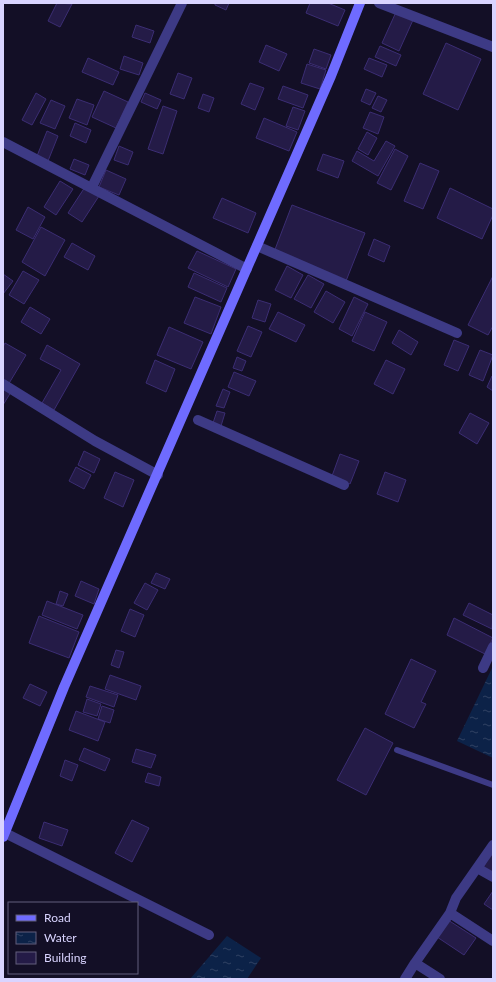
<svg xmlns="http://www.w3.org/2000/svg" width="496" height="982" viewBox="0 0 496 982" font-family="Lato,sans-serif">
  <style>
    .water { fill: url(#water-ripples) }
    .building { fill: #241b47; stroke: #3b2d73 }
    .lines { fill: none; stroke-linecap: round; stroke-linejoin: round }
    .lane { stroke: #3d3a85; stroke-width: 6 }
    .street { stroke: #3d3a85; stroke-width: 10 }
    .secondary { stroke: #6f6bff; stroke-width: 10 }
  </style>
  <defs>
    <pattern id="water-ripples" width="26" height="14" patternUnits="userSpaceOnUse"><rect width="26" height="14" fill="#0c2248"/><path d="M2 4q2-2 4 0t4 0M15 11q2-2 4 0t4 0" fill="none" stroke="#2f4163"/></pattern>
  </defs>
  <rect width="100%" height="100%" fill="#130f26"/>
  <path class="water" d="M493 666V758L457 741Z
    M227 936 261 958 247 979H190Z"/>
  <path class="building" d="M57 3 72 4 60 27 48 21Z
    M215 3H229L226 10 215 5Z
    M310 3H328L345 10 338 26 306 13Z
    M396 12 413 20 399 51 382 43Z
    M136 25 154 31 150 43 132 37Z
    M446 43 481 59 458 110 423 94Z
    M266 45 287 54 279 71 259 62Z
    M380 46 401 55 396 66 375 57Z
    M314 49 331 55 326 69 309 63Z
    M124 56 143 63 139 75 120 69Z
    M88 58 119 72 113 85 82 72Z
    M369 58 387 65 382 77 364 69Z
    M307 64 326 70 320 89 301 83Z
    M178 73 192 78 184 99 170 94Z
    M250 83 264 88 255 110 241 104Z
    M283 86 308 95 303 108 278 99Z
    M366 89 376 93 370 105 361 101Z
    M104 91 128 102 116 128 92 117Z
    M36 93 46 99 32 125 22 120Z
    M145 93 161 100 157 109 141 102Z
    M203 94 214 98 209 112 198 108Z
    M378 96 387 100 381 112 372 108Z
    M77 99 94 105 87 125 69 118Z
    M51 100 65 106 55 129 40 123Z
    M163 106 177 111 163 154 148 149Z
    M293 107 305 111 298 130 286 126Z
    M370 112 384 117 378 134 363 128Z
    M264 118 297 132 289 151 256 138Z
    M75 123 91 130 86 143 70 136Z
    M47 131 58 136 48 161 37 156Z
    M367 132 377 138 368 155 358 149Z
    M386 141 395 146 378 176 352 161 357 151 374 161Z
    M119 146 133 152 128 165 114 160Z
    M395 149 408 156 391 190 377 183Z
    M323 154 344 161 338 178 317 170Z
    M74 159 89 165 85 175 70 169Z
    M420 163 439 171 423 209 404 201Z
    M106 170 126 179 119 195 99 187Z
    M60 181 73 189 56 215 44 207Z
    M85 187 99 196 82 222 68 213Z
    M450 188 493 209V215L482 239 437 218Z
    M222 198 256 213 248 233 213 218Z
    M292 205 365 233 346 281 274 252Z
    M28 207 45 217 33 239 16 230Z
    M41 227 65 240 45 276 22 262Z
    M374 239 390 246 384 262 368 255Z
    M72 243 95 256 88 270 64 257Z
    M197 251 236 269 228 287 188 268Z
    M287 266 303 275 291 298 275 290Z
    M23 271 39 280 24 304 9 295Z
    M194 273 227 288 221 302 188 287Z
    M3 274 13 281 3 294Z
    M308 275 324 284 311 308 294 299Z
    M493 276V326L488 335 468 325Z
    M326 291 345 302 333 323 314 312Z
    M195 297 221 307 211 334 184 323Z
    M354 297 368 304 352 336 339 329Z
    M258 300 271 304 265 322 252 318Z
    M30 307 50 319 41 334 21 322Z
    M278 312 305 325 296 342 269 329Z
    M365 312 387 322 374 351 352 341Z
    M248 326 262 332 251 357 237 351Z
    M169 327 203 342 191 369 157 355Z
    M399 330 418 342 411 355 392 343Z
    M454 340 469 346 458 371 444 365Z
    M5 343 26 355 8 385 3 382V347Z
    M47 345 80 364 54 410 42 403 61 370 40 359Z
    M480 350 493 355 483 381 469 375Z
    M237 357 246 361 242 371 233 368Z
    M155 360 175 369 166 392 146 383Z
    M386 360 405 369 393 394 374 384Z
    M234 372 256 381 249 396 228 387Z
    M492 376H493V391L487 387Z
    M3 387 11 392 3 405Z
    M223 389 230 392 224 408 216 406Z
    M217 411 225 413 221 426 213 423Z
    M470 413 489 423 477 444 459 433Z
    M84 451 100 459 94 473 78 465Z
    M340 454 359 461 350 484 332 476Z
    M76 467 91 475 84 489 69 481Z
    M115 472 134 480 123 507 104 498Z
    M385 472 406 480 398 502 377 494Z
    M156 573 170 579 165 589 151 583Z
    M81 581 99 589 94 604 75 596Z
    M145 583 158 590 147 610 134 603Z
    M60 591 68 594 63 606 56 604Z
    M47 601 83 615 77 629 42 615Z
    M469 603 493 615 492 629 463 615Z
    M130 609 144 615 135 637 121 631Z
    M39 616 79 632 69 658 29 643Z
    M454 618 493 638 485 654 447 635Z
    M116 650 124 652 119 668 111 665Z
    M411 659 436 671 421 702 426 704 414 728 385 714Z
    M110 675 141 686 136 700 105 689Z
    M30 684 47 692 40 706 23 698Z
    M90 686 118 695 114 707 86 697Z
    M87 699 101 704 97 716 83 712Z
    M102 706 114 710 110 723 98 719Z
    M76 711 105 722 98 741 69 730Z
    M365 728 393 743 366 795 337 780Z
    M84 748 110 759 105 771 79 760Z
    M136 749 156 755 151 768 132 762Z
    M65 760 78 765 72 781 60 776Z
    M148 773 161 777 159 786 145 782Z
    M132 820 149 828 132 862 115 853Z
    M44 822 68 830 62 846 39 838Z
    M493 849V873L483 868Z
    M493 891V910L484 904Z
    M448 920 476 938 464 955 437 937Z"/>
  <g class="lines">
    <path class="lane" d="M397 750 493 785"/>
    <path class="street" d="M379 3 493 47
      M3 142 247 269
      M92 187 182 3
      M257 246 457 333
      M3 384 95 441 158 475
      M198 420 344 485
      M483 668 493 647
      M5 833 209 935
      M477 868 493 877
      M450 913 493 941
      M405 979 415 963
      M440 979 415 963 450 913 456 898 493 845"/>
    <path class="secondary" d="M3 837 64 687 331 76 360 3"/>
  </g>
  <rect width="496" height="982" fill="none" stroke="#d9d4ff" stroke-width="8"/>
  <rect x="8" y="902" width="130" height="72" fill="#130f26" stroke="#625e7d"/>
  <rect x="16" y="915" width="20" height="6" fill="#6f6bff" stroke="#625e7d"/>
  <text x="44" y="922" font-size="12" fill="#d9d4ff">Road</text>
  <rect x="16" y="932" width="20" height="12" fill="url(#water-ripples)" stroke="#625e7d"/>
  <text x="44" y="942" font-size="12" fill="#d9d4ff">Water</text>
  <rect x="16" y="952" width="20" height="12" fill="#241b47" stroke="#625e7d"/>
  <text x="44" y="962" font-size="12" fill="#d9d4ff">Building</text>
</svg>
